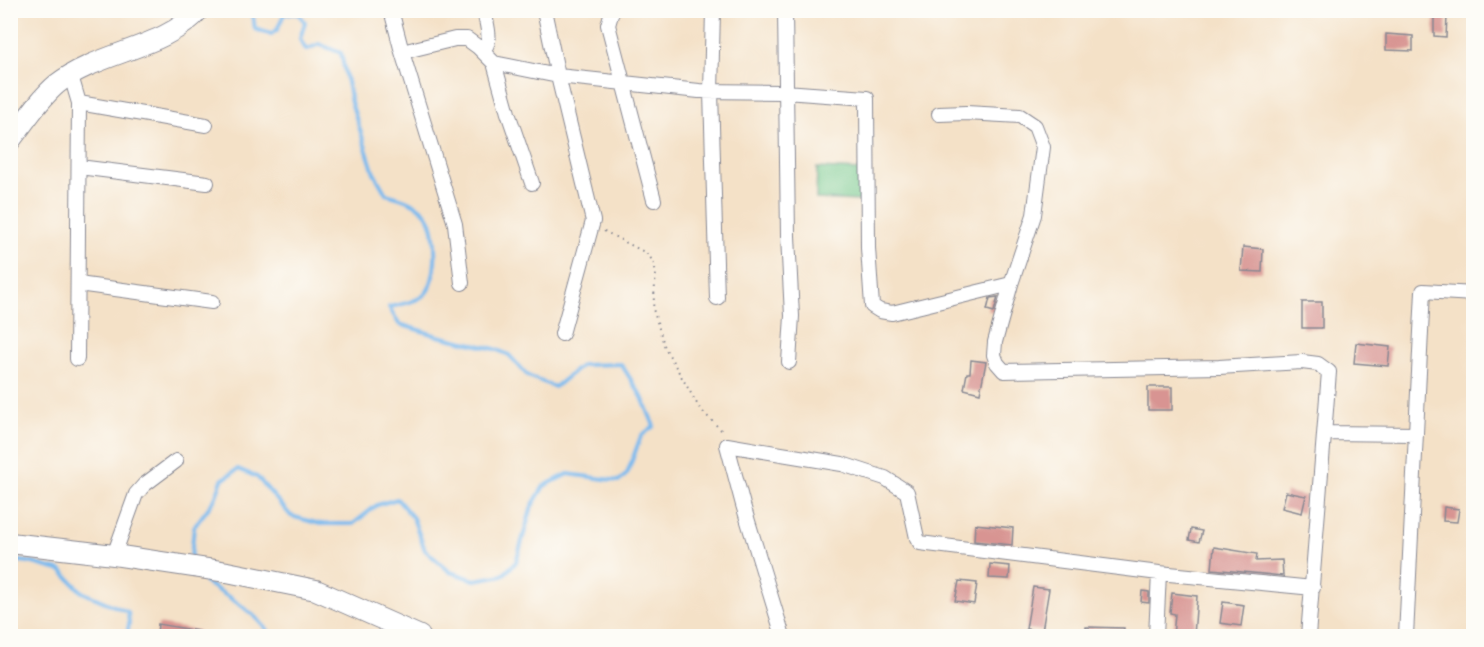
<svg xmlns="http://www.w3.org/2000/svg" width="1484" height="647" viewBox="0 0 1484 647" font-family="Caveat,sans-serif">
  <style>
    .grass { fill: #74c88b; stroke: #487c74; stroke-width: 1.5 }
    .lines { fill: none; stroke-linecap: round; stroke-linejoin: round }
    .stream { stroke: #7abaee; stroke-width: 4 }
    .building { fill: #d89492 }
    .lane-casing { stroke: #888892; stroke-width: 9 }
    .street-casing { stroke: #888892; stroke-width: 16 }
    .secondary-casing { stroke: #888892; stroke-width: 22 }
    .path { stroke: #888892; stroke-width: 2; stroke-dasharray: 1.5 4.5; stroke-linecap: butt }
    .lane { stroke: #fff; stroke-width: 7 }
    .street { stroke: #fff; stroke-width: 14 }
    .secondary { stroke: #fff; stroke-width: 20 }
  </style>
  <rect width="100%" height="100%" fill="#fdfcf7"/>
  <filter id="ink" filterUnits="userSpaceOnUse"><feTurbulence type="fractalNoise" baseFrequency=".0167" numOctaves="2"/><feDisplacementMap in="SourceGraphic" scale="12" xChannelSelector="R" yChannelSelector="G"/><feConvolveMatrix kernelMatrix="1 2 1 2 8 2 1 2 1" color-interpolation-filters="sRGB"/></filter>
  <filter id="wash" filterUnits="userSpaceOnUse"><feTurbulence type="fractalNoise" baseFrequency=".008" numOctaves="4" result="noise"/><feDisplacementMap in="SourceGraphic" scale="24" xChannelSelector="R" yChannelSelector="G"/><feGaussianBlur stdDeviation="1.35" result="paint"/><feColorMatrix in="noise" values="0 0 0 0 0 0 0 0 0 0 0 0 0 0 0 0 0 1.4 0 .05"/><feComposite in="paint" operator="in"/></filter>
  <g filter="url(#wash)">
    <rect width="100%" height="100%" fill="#f4e1c7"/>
    <path class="grass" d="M817 168 861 170 860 201 816 199Z"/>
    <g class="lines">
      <path class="stream" d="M191 556 194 527 215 499 222 480 238 469 257 477 291 516 320 524H353L377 505 397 499 413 518 425 550 450 572 475 580 503 575 516 562 532 506 544 486 568 474 619 481 627 474 641 436 654 426 642 397 621 364 582 365 555 387 528 376 509 355 495 349 438 336 399 324 389 307C400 305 416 302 424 295 439 282 438 229 427 215 417 202 401 198 386 194L374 173 351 102 341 53 319 44 306 50 300 39 305 22 298 13 284 14 277 30 271 34 255 29 252 10
        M10 560 29 562 62 571 82 592 128 612 129 624 127 636
        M204 579 206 583C231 598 256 613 272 636"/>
    </g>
    <g id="blocks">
      <path class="building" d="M1434 15 1447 16 1446 37 1434 36Z
        M1386 34 1413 36V51L1386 50Z
        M1243 247 1263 249 1262 272 1241 271Z
        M998 297 994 312 987 310 990 298Z
        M1302 302H1322V328H1302Z
        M1356 343 1390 347 1388 366 1354 363Z
        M971 360 986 362 980 393 964 389 967 373H970Z
        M1148 387H1172V410H1148Z
        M1286 492 1306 496 1302 513 1282 508Z
        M1444 507 1459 509 1457 522 1443 521Z
        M975 524 1013 528 1012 545 974 541Z
        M1191 529 1202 531 1199 542 1189 540Z
        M1214 547 1257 554 1256 561 1282 560 1283 576 1212 569Z
        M990 564 1010 566 1009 579 989 578Z
        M959 581 977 583 974 604 955 601Z
        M1033 587 1049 589 1042 631 1026 629Z
        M1142 591 1149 592V603L1141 602Z
        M1172 593 1197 596 1194 636H1173L1175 614 1170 613Z
        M1223 602 1244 605 1241 626 1220 623Z
        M158 624 199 631 198 636 157 635Z
        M1086 627 1124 628 1123 636H1086Z"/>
    </g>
  </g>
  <g filter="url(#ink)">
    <use href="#blocks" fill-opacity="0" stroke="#888892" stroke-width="1.5"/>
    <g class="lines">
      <defs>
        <path id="lane" d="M1460 13V10"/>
        <path id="street" d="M391 10 402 52 455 224 462 283
          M544 10 558 76 593 221 562 334
          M614 10 612 11 608 25 654 200
          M713 10 711 92 717 298
          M785 10 788 236 792 316 789 362
          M482 51C494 41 486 24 484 10
          M402 52 455 39H467L478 47 494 63 558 76 699 91 785 92 867 98 868 248 872 306 880 311 892 313 1011 284
          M494 63 508 113 532 183
          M71 76 79 103 77 359
          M79 103 206 125
          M939 114 966 113 1020 116 1035 126 1043 147 1034 215 1011 284 995 342 994 355 997 363 1004 371 1219 367 1302 362 1318 364 1329 372 1308 636
          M79 167 207 183
          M78 284 212 302
          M1325 433 1416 434
          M114 555 136 494 144 485 176 461
          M783 636 743 505 727 445 842 464 885 478 907 492 917 538 920 543 1159 573 1313 588
          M1156 636 1159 573
          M1406 636 1423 291 1474 294"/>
        <path id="secondary" d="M10 141C24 123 40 98 57 84 97 52 167 48 199 10
          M10 543 114 555 227 572 316 590 420 636"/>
      </defs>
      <use href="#lane" class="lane-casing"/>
      <use href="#street" class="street-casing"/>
      <use href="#secondary" class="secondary-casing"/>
      <path class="path" d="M604 231 646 253 653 261 656 273 653 309 665 348 700 409 724 433"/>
      <use href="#lane" class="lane"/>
      <use href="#street" class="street"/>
      <use href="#secondary" class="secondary"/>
    </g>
  </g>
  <rect width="1484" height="647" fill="none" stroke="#fdfcf7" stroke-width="36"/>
</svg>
